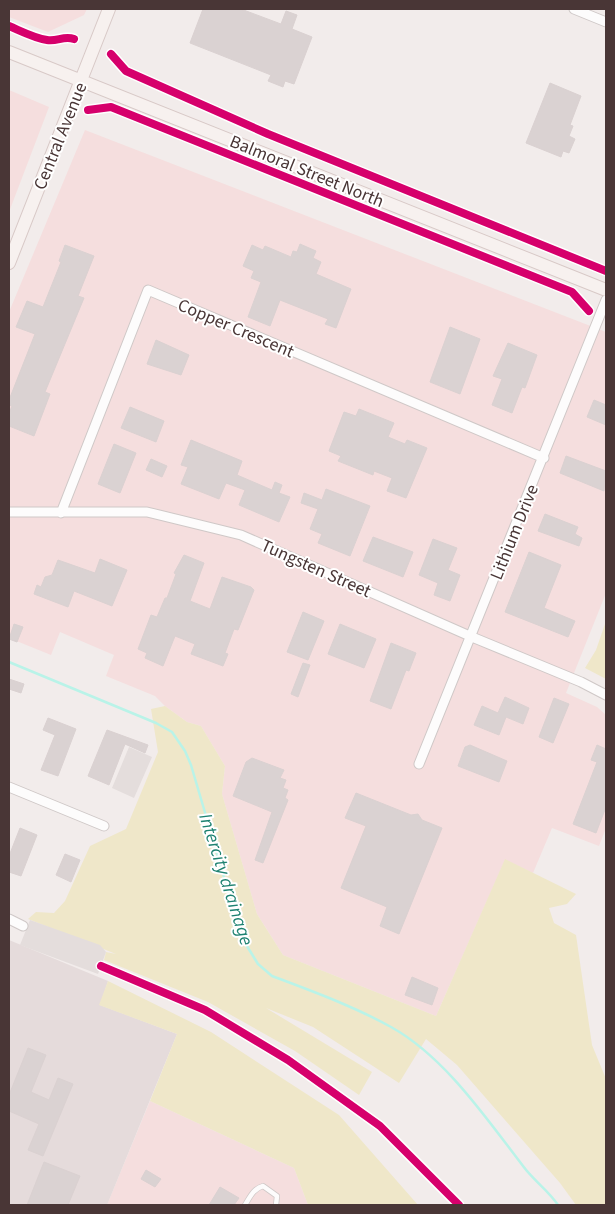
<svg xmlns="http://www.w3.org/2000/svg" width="615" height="1214" viewBox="0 0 615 1214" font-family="'Source Sans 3',sans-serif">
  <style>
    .commercial { fill: #f5dede }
    .industrial { fill: #e5dbdb }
    .green { fill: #efe7c9 }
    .parking { fill: #e4dddc }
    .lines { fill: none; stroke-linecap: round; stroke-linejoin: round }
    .stream { stroke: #b9f3e8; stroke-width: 2.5 }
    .building { fill: #dad2d2; stroke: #dad1d1 }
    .lane-casing { stroke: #cfc8c7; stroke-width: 6 }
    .street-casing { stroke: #cfc8c7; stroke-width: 11 }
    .secondary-casing { stroke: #d8c9c7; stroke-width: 14 }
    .lane { stroke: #fdfcfc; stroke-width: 4.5 }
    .street { stroke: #fdfcfc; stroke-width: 9 }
    .secondary { stroke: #f7f1ef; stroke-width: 12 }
    .cycleway-casing { stroke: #fff; stroke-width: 11 }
    .cycleway { stroke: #d6006c; stroke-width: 8 }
    .labels { text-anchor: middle; stroke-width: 4; stroke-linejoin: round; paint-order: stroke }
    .street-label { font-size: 18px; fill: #493636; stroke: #fff }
    .water-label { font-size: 19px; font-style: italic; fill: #1e8271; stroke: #fff }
  </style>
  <rect width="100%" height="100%" fill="#f2eceb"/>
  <path class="commercial" d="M9 9H87L84 15 48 32 9 17Z
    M9 90 49 107 9 212Z
    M85 130 606 332V593L566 693 597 707 606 715V828L599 846 552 828 533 873 505 860 436 1016 283 955 257 914 222 794 225 766 201 726 187 722 165 706 155 696 106 676 114 655 60 632 51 655 9 638V312Z
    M150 1101 294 1168 308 1205H107Z"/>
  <path class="industrial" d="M9 940 108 981 100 1005 177 1034 107 1205H9Z"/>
  <path class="green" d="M605 624H606V679L585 668 596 650Z
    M165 706 187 722 201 726 225 766 222 794 257 914 283 955 436 1016 505 859 576 894 567 904 549 908 554 923 576 935 592 1045 606 1079V1205H576L560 1183 457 1065 426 1039 399 1083 313 1027 266 1008 372 1072 359 1095 295 1051 208 1002 104 960 106 952 116 954 28 919 36 912 54 913 65 901 90 846 126 829 158 752 151 709Z
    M108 981 211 1032 339 1115 418 1205H308L294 1168 150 1101 177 1034 99 1005Z"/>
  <path class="parking" d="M129 747 152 757 134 798 112 788Z
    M30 920 100 945 106 952 98 974 20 945Z"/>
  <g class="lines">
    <path class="stream" d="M9 662 156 723 172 732 185 751 191 765 242 938 258 964 272 976C312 991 353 1006 391 1027 445 1057 486 1118 523 1166 534 1181 548 1190 558 1205"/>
  </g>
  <path class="building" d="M203 9H241L281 24 286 11 297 15 292 29 312 37 294 84 285 81 283 87 268 81 271 75 190 43Z
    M550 83 581 96 570 125 573 126 569 136 575 139 569 153 563 151 561 157 526 143Z
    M300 244 316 251 313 258 321 262 316 274 351 289 336 328 325 324 328 319 280 300 270 326 248 317 261 282 251 278 254 271 243 266 252 245 263 250 265 246 291 257 293 251 297 252Z
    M65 245 94 256 78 296 84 298 45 392 50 394 34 436 9 426V413L12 406 9 405V400L35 334 16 327 27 301 43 307 61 262 59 261Z
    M450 327 480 339 460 394 430 382Z
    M156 340 189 355 181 375 147 364Z
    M508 343 537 355 525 388 522 387 512 413 492 405 502 379 493 376Z
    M594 400 606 405V425L587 417Z
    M130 407 164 421 156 442 121 428Z
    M359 409 394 423 388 437 405 444 407 440 427 448 406 498 387 491 392 478 374 471 373 475 338 461 341 456 329 451 344 412 356 416Z
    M191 440 242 461 237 475 272 490 275 482 282 485 279 493 290 497 279 522 239 505 245 490 226 483 219 499 181 484 188 467 181 465Z
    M114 444 136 453 120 493 98 484Z
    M566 456 606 471 604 491 560 473Z
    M151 459 167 466 162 477 146 470Z
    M326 489 370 506 350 556 318 543 322 534 310 529 318 509 301 503 304 493 322 500Z
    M545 514 578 527 575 534 582 538 579 546 538 531Z
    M373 537 413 552 403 577 363 561Z
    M433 539 457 548 448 570 460 575 450 601 434 595 438 583 419 575Z
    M529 552 561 565 544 608 575 621 568 637 505 612Z
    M184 555 204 563 190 601 210 609 222 577 251 587 254 590 238 630 234 629 225 653 228 654 223 666 191 654 195 644 175 636 163 666 145 658 147 653 138 649 151 615 157 617 165 598H167L176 574 174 573Z
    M100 559 127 570 112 606 74 591 68 607 34 594 37 585 41 587 45 577 52 575 58 560 95 573Z
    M303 612 324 621 308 660 287 652Z
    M14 624 23 627 17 642 9 639Z
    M340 624 376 639 364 668 328 654Z
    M391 643 416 653 409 671 406 670 391 709 370 701Z
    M303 663 310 665 298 697 291 694Z
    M9 679 24 684 21 693 9 689Z
    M505 697 529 708 523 724 506 717 499 735 474 725 482 706 498 713Z
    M554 698 569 704 553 743 539 737Z
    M48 718 76 729 58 776 41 770 55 735 43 730Z
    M107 730 148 745 145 753 125 744 109 785 88 776Z
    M470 745 507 761 499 782 458 766 465 747Z
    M597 745 606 749V807L596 833 573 824 597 762 591 760Z
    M252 758 284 770 280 778 286 780 283 788 288 790 285 798 288 800 263 863 255 860 272 812 233 796 246 762Z
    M356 793 411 815 418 814 422 820 442 828 399 934 380 926 387 907 341 888 366 826 345 818Z
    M20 828 37 835 21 876 9 872V856Z
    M65 854 80 860 71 882 56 875Z
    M412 977 438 988 432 1005 405 995Z
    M28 1048 46 1055 31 1092 49 1100 58 1078 73 1084 43 1156 28 1150 39 1124 9 1111V1095Z
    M44 1162 80 1176 68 1205H27Z
    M146 1170 161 1179 155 1187 141 1179Z
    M220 1187 239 1198 234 1205H209Z"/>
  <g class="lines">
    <defs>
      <path id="lane" d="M245 1205C250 1197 253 1189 263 1186L277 1196 276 1205"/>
      <path id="street" d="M574 9 606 22
        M9 512H147L241 535 472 637 581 682 606 695
        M61 513 148 290 544 458
        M419 764 606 300
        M9 787 104 826
        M9 919 23 926"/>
      <path id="secondary" d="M9 52 606 290
        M9 263 109 9"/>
    </defs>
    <use href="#lane" class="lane-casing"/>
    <use href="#street" class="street-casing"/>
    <use href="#secondary" class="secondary-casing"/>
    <use href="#lane" class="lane"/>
    <use href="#street" class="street"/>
    <use href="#secondary" class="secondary"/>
    <defs>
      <path id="cycleway" d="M9 26C21 31 34 38 47 40 57 42 64 35 74 39
        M111 54 126 71 268 134 606 271
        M88 110 111 107 572 292 589 311
        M101 966 205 1010 288 1060 380 1126 459 1205"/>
    </defs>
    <use href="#cycleway" class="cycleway-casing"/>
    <use href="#cycleway" class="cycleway"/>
  </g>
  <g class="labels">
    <g class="street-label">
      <text transform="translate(60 136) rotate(-68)" y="6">Central Avenue</text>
      <text transform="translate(307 171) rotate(22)" y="6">Balmoral Street North</text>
      <text transform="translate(236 328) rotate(23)" y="6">Copper Crescent</text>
      <text transform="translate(514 532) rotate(-68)" y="6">Lithium Drive</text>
      <text transform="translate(316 568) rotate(24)" y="6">Tungsten Street</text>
    </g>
    <g class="water-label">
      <text transform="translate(227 879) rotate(72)" y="7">Intercity drainage</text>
    </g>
  </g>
  <rect width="615" height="1214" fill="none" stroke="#493636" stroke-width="20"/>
</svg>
